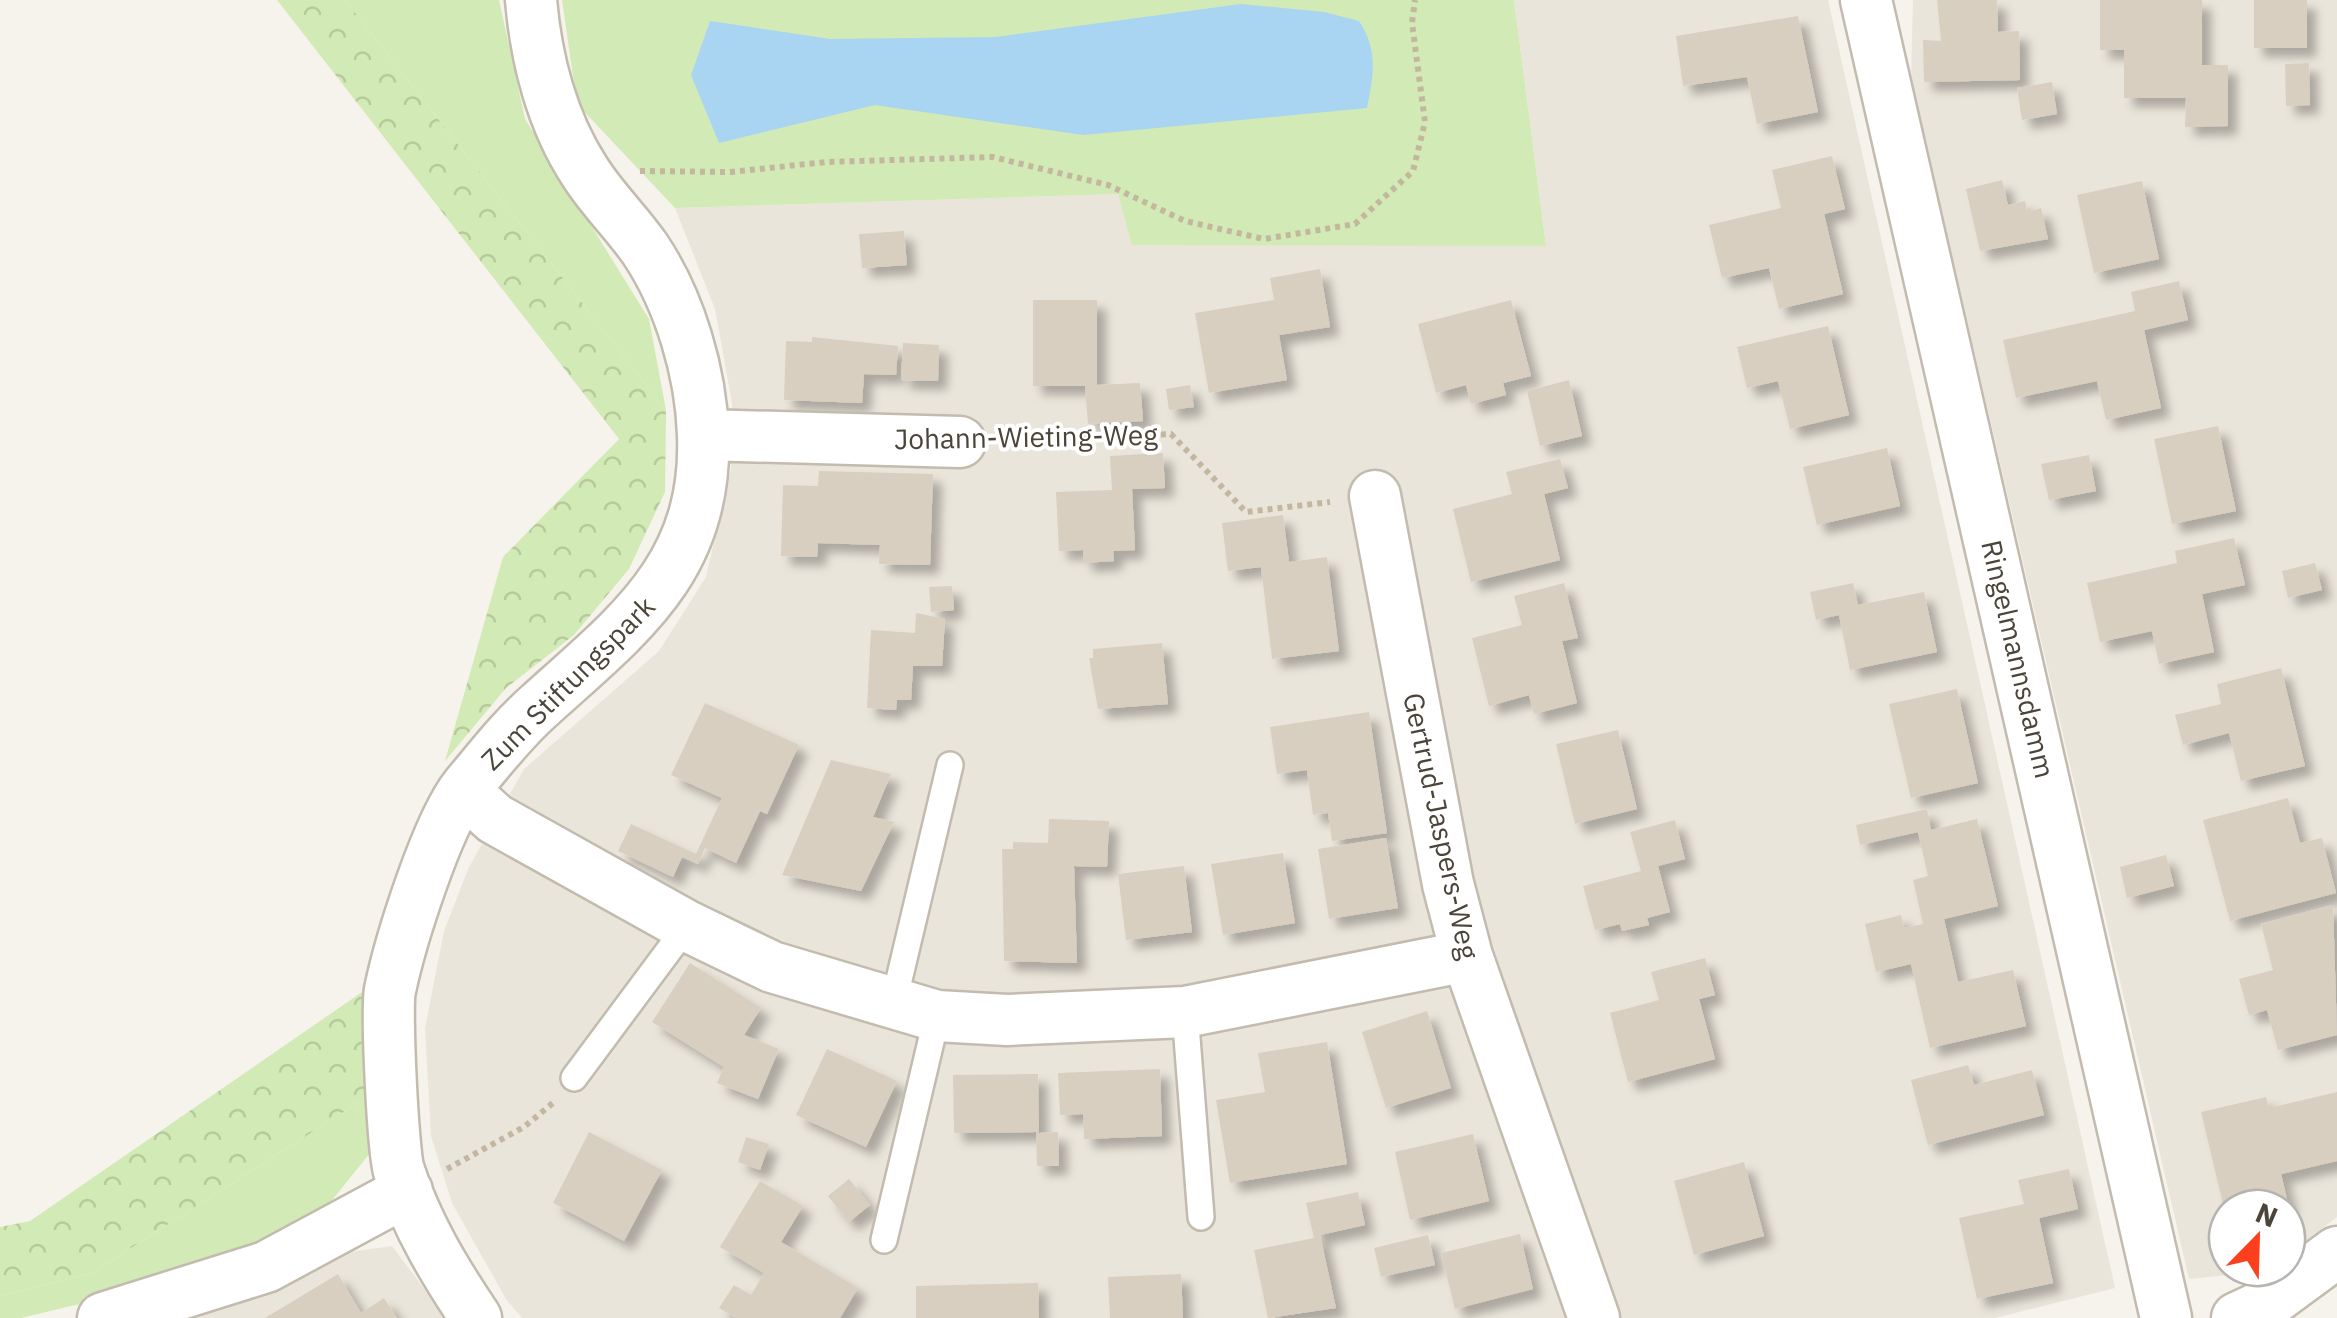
<svg xmlns="http://www.w3.org/2000/svg" width="2337" height="1318" viewBox="0 0 2337 1318" font-family="'IBM Plex Sans',sans-serif">
  <style>
    .residential { fill: #eae5da }
    .grass { fill: #d2eab5 }
    .forest { fill: url(#forest-crowns) }
    .water { fill: #a9d4f2 }
    .building { fill: #d8cfc1; filter: url(#shadow) }
    .lines { fill: none; stroke-linecap: round; stroke-linejoin: round }
    .lane-casing { stroke: #c2bbae; stroke-width: 30 }
    .street-casing { stroke: #c2bbae; stroke-width: 55 }
    .path { stroke: #c4b79f; stroke-width: 6; stroke-dasharray: 5 5; stroke-linecap: butt }
    .lane { stroke: #fff; stroke-width: 25 }
    .street { stroke: #fff; stroke-width: 50 }
    .labels { text-anchor: middle; stroke-width: 8; stroke-linejoin: round; paint-order: stroke }
    .street-label { font-size: 28px; fill: #4b4439; stroke: #fff }
  </style>
  <defs>
    <pattern id="forest-crowns" width="20" height="18" patternUnits="userSpaceOnUse" patternTransform="scale(2.5)"><rect width="20" height="18" fill="#d2eab5"/><path d="M2 6a3 3 0 1 1 6 0M12 15a3 3 0 1 1 6 0" fill="none" stroke="#b6ca9c"/></pattern>
    <filter id="shadow"><feDropShadow dx="9" dy="9" stdDeviation="5" flood-color="#0004"/></filter>
  </defs>
  <rect width="100%" height="100%" fill="#f6f3ec"/>
  <path class="residential" d="M1514 0H1828L2115 1288 1995 1318H522L506 1299 452 1203 431 1136 425 1028 444 931 469 867 524 769 659 651 706 577 731 469 732 403 715 309 675 208 1118 194 1133 245H1546Z
    M1913 0H2337V1217L2287 1256V1208H2227V1268H2271L2268 1271 2189 1279 1911 78Z
    M392 1246 446 1318H170L335 1254Z"/>
  <path class="grass" d="M345 0H499L525 119 649 319 666 410Z
    M562 0H1514L1546 246 1132 245 1118 194 675 208 577 104Z
    M370 1095 374 1148 305 1234 238 1266 21 1318H0V1296L92 1273Z"/>
  <path class="forest" d="M277 0H345L666 410 665 492 629 569 574 635 506 688 445 761 503 557 619 439Z
    M365 990 370 1095 92 1273 0 1296V1227L30 1221Z"/>
  <path class="water" d="M1241 4 1324 12 1359 21C1378 50 1374 74 1367 108L1083 135 875 105 719 143 691 75 710 21 830 39 996 37Z"/>
  <path class="building" d="M1937 0H1997L1998 32 2019 31 2020 80 1924 82 1923 40 1941 41Z
    M2100 0H2202V65H2228V126L2185 127 2186 98H2124V50H2100Z
    M2254 0H2307V48H2254Z
    M1798 16 1818 112 1757 124 1747 77 1683 86 1676 36Z
    M2309 63 2310 105 2286 106 2285 64Z
    M2052 82 2057 114 2022 120 2017 88Z
    M1832 156 1845 209 1824 214 1843 294 1779 309 1769 268 1722 278 1709 225 1781 208 1772 170Z
    M2002 180 2008 205 2025 201 2027 212 2041 208 2048 239 1980 251 1966 189Z
    M2142 181 2159 259 2094 273 2077 195Z
    M904 231 907 265 862 268 859 234Z
    M1320 269 1330 327 1279 335 1287 380 1209 393 1195 313 1274 300 1270 278Z
    M2179 281 2188 320 2144 330 2161 408 2106 420 2097 381 2016 398 2003 340 2135 311 2131 292Z
    M1033 300H1097V385L1140 383 1143 421 1088 424 1085 386H1033Z
    M1511 300 1531 376 1503 383 1506 395 1471 404 1466 385 1436 393 1418 324Z
    M1828 326 1849 415 1790 429 1778 381 1747 388 1737 347Z
    M812 337 898 346 896 375 864 374 862 403 784 400 786 341 812 342Z
    M903 343 939 345 938 381 901 380Z
    M1569 380 1582 436 1540 446 1527 391Z
    M1190 385 1194 407 1169 410 1166 389Z
    M2218 426 2236 511 2172 524 2154 439Z
    M1887 448 1900 506 1817 525 1803 467Z
    M1163 453 1165 488 1132 489 1135 550 1113 551 1114 561 1083 563V550L1059 551 1056 492 1112 490 1110 456Z
    M2089 455 2096 491 2049 500 2041 464Z
    M1560 459 1568 488 1544 494 1560 560 1471 582 1453 509 1512 494 1506 472Z
    M819 471 933 474 930 565 879 564 880 545 818 543 817 557 781 556 783 485 818 486Z
    M1283 515 1289 562 1327 557 1339 651 1272 659 1261 567 1228 571 1222 523Z
    M2234 538 2245 585 2202 594 2214 652 2159 664 2152 631 2100 642 2087 583 2177 563 2175 551Z
    M2315 563 2322 590 2288 598 2282 571Z
    M1564 583 1578 638 1562 641 1577 703 1534 714 1529 695 1489 706 1472 638 1522 625 1514 596Z
    M1853 583 1858 605 1924 592 1937 652 1850 670 1839 615 1816 620 1810 592Z
    M952 586 954 610 931 612 929 587Z
    M916 613 945 619 942 666H913L911 700H897L896 710 867 708 871 630 915 633Z
    M1162 643 1168 704 1098 709 1089 658H1093V649Z
    M2281 668 2305 766 2241 781 2229 733 2183 745 2175 715 2221 704 2217 684Z
    M1957 689 1978 783 1911 798 1889 704Z
    M705 703 799 745 767 814 760 811 736 863 705 848 698 864 682 857 673 877 618 851 631 824 696 854 722 798 671 775Z
    M1369 712 1387 833 1332 841 1328 813 1313 815 1307 770 1277 774 1270 727Z
    M1618 730 1637 809 1575 824 1556 744Z
    M831 760 891 774 873 817 894 822 861 891 782 875Z
    M2288 798 2300 843 2322 838 2336 893 2230 921 2203 820Z
    M1927 809 1931 830 1977 819 1998 906 1944 919 1958 982 2013 970 2026 1026 1930 1048 1911 964 1876 972 1865 924 1901 915 1904 928 1923 924 1913 880 1928 876 1918 832 1860 845 1856 825Z
    M1049 819 1109 821 1107 867 1074 866 1077 963 1004 961 1002 849H1013V842L1048 843Z
    M1675 820 1685 859 1658 866 1670 912 1647 918 1649 925 1622 931 1620 924 1595 930 1583 886 1641 871 1630 832Z
    M1386 838 1398 908 1329 919 1318 849Z
    M1283 853 1295 923 1223 935 1211 864Z
    M2166 855 2174 886 2127 898 2120 867Z
    M1184 866 1192 932 1126 940 1118 874Z
    M2333 905 2337 1035 2278 1050 2267 1010 2249 1015 2239 979 2273 970 2261 924Z
    M1705 958 1715 995 1699 999 1715 1059 1628 1082 1610 1013 1659 1000 1651 972Z
    M690 963 761 1008 744 1035 779 1049 758 1099 717 1083 724 1067 652 1022Z
    M1427 1011 1451 1088 1386 1108 1362 1032Z
    M1327 1042 1347 1164 1230 1183 1216 1100 1265 1092 1258 1053Z
    M827 1049 897 1081 866 1147 796 1115Z
    M1968 1065 1974 1085 2032 1070 2044 1115 1928 1145 1911 1080Z
    M1160 1069 1162 1136 1084 1139 1083 1114 1060 1115 1058 1073Z
    M1038 1074 1039 1133 1058 1132 1059 1166H1037L1036 1132 954 1133 953 1075Z
    M2337 1092V1161L2281 1174 2289 1207 2224 1208 2201 1112 2266 1097 2269 1108Z
    M589 1132 662 1170 624 1241 553 1203Z
    M1473 1134 1489 1201 1410 1220 1395 1152Z
    M746 1137 769 1144 760 1170 738 1162Z
    M1744 1162 1764 1236 1694 1255 1674 1181Z
    M2069 1169 2078 1209 2039 1218 2053 1283 1977 1299 1959 1218 2024 1204 2018 1180Z
    M849 1179 870 1205 849 1222 828 1196Z
    M760 1181 803 1206 781 1242 858 1288 840 1318H736L719 1308 734 1285 751 1295 764 1273 720 1247Z
    M1358 1192 1365 1225 1320 1235 1336 1308 1268 1318 1254 1250 1314 1238 1306 1203Z
    M1520 1234 1533 1289 1455 1309 1441 1253Z
    M1428 1235 1435 1265 1381 1277 1374 1248Z
    M338 1274 361 1313 384 1298 397 1318H265Z
    M1181 1274 1183 1318H1110L1108 1277Z
    M1038 1283 1039 1318H916V1286Z"/>
  <g class="lines">
    <defs>
      <path id="lane" d="M893 1005 950 765
        M1185 1012 1201 1217
        M574 1078 687 926
        M884 1240 937 1016"/>
      <path id="street" d="M1866 0 2166 1318
        M703 435 960 442
        M1375 496 1448 884 1467 956 1594 1318
        M464 791 495 819 687 926 772 967 937 1016 1007 1020 1185 1012 1467 956
        M103 1318 266 1267 407 1191
        M476 1318C445 1272 416 1224 399 1171 393 1154 386 1009 390 990 400 942 437 823 467 786 489 760 512 730 538 707 627 626 708 569 703 435 701 373 680 301 645 249 626 222 602 199 585 172 552 122 536 59 531 0
        M2237 1318 2265 1305 2337 1252"/>
    </defs>
    <use href="#lane" class="lane-casing"/>
    <use href="#street" class="street-casing"/>
    <path class="path" d="M640 171 730 172 827 162 993 157 1108 185 1185 221 1264 239 1355 224 1413 171 1425 122 1412 23 1415 0
      M1001 441 1171 434 1246 512 1330 502
      M447 1169 524 1127 554 1102"/>
    <use href="#lane" class="lane"/>
    <use href="#street" class="street"/>
  </g>
  <g class="labels">
    <g class="street-label">
      <text transform="translate(1026 437) rotate(-1)" y="10">Johann-Wieting-Weg</text>
      <text transform="translate(2018 659) rotate(77)" y="10">Ringelmannsdamm</text>
      <text transform="translate(568 683) rotate(-45)" y="10">Zum Stiftungspark</text>
      <text transform="translate(1441 826) rotate(78)" y="10">Gertrud-Jaspers-Weg</text>
    </g>
  </g>
  <g transform="translate(2257 1238) rotate(23)"><circle r="48" fill="#ffffff" stroke="#b7b4b0" stroke-width="2.5"/>
  <path d="M0-8L18 38L0 25L-18 38Z" fill="#fc3f1d"/>
  <text y="-15" font-size="28" font-weight="bold" text-anchor="middle" fill="#4b4439">N</text>
  </g>
</svg>
